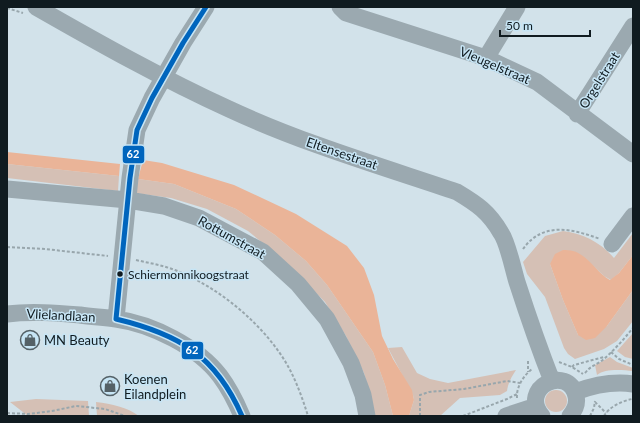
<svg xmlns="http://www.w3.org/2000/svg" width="640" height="423" viewBox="0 0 640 423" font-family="Lato,sans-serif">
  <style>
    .green { fill: #d5c0b5 }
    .water { fill: #eab498 }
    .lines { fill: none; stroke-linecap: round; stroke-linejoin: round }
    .path { stroke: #98a6ac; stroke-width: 2; stroke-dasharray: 3 2; stroke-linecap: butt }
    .minor { stroke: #9ba9b0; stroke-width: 17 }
    .bus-1-casing { stroke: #c7e5f5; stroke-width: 8 }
    .bus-1 { stroke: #0065bd; stroke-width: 5 }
    .bus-dot { fill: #101b20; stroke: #c7e5f5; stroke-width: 1.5 }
    .labels { text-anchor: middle; stroke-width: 3; stroke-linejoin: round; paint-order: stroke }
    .bus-label { font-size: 12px; fill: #101b20; stroke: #c7e5f5; text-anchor: start }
    .street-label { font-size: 13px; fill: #101b20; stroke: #c7e5f5 }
    .poi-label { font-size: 13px; fill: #101b20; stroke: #c7e5f5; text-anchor: start }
    .line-badge { stroke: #c7e5f5; stroke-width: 1.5 }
    .badge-label { font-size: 11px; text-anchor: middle; font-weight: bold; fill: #fff }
  </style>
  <rect width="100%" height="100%" fill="#d2e2ea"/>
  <path class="green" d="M7 164 119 176 118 191 7 178Z
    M138 179 174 184 236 209 275 235 306 261 327 285 373 352 385 385 393 416H374L373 405 364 373 346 336 325 302 280 257 248 231 207 209 171 198 135 193Z
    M563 231C584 234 600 242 614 258L633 233V255L619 273 611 280 604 276 586 259 550 264 563 300 578 335 607 326 633 290V321L617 341 604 349 575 359 568 354 564 348 545 297 527 274 523 262 545 236Z
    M633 333V359L625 357 617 351Z
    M402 347 417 373 430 379 448 383 516 370C512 376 508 383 507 391L500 395 460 398 440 416H409L414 400 413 395 388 348Z
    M610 357 617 362 633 368V371C623 370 605 368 597 375L595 365Z
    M545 401a11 11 0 1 1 22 0a11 11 0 1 1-22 0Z
    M36 399 88 401 89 416H28L10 402Z
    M96 402C112 404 127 407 139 416H97Z"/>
  <path class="water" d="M7 152 120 164 119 176 7 164Z
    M143 160 162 163 234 185 296 214 347 246 364 268 374 295 382 336 393 359 412 390 414 400 409 416H393L385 385 373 352 327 285 306 261 275 235 236 209 174 184 138 179Z
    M563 250C566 250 570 250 573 251 588 255 597 273 610 280L619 273 633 255V290L607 326 595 338 586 340 578 335 563 300 550 264 555 254Z"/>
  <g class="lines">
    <path class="path" d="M7 8 23 13
      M7 247 45 249 108 256
      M523 249C543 221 573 229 600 239
      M136 260C149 263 162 265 175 270 219 287 266 326 289 368 297 383 303 400 308 416
      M611 352 619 359 633 365
      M528 361V372
      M559 362 572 367 583 374
      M572 367 574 365 604 357
      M585 373C590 367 593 366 600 362 612 353 623 340 633 328
      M517 398C516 387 524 375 532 369
      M595 402 606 413
      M7 413 28 414 52 411 76 406 105 409 125 416
      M420 416V395L429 392 464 389 507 381 520 383
      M463 416 507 399 517 394
      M590 416 594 408 595 401
      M604 416C609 407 622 401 632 399"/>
    <path class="minor" d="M36 7C99 43 163 79 229 109 302 143 380 166 457 192 477 204 489 212 501 233 508 243 513 269 517 282 528 316 539 348 552 381
      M340 7 346 13 486 58 537 82 633 154
      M486 58 517 7
      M577 114 633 26
      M7 189 128 200 164 206 199 218 263 252 298 284 327 319 351 363 363 395 367 416
      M612 244 633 216
      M7 314C31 311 56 313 80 315 92 317 104 317 116 319 152 324 198 347 220 376 229 388 236 402 242 416
      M116 319 130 178 137 130 152 98 183 43 206 7
      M575 392C594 385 613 381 633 384
      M506 416 536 406
      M542 416C518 388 568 363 576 396 578 404 575 410 570 416"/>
    <defs>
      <path id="bus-1" d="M116 319 130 178 137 130 152 98 183 43 206 7
        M116 319C179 334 216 356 242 416"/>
    </defs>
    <use href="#bus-1" class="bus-1-casing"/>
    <use href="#bus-1" class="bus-1"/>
  </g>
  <defs>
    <symbol id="shop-ring" viewBox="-11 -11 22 22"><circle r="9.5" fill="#c7e5f5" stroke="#546167" stroke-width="1.5"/><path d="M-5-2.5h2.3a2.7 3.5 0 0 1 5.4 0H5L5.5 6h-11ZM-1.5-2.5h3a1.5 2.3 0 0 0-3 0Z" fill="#546167"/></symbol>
  </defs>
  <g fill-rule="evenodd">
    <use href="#shop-ring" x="19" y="329" width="22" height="22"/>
    <use href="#shop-ring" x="99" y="375" width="22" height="22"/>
  </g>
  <circle class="bus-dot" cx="120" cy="274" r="3.5"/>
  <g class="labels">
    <g class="bus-label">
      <text x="128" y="279">Schiermonnikoogstraat</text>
    </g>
    <g class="street-label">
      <text transform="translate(495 65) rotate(23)" y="5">Vleugelstraat</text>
      <text transform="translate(599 80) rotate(-58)" y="5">Orgelstraat</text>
      <text transform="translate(342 153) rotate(19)" y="5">Eltensestraat</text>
      <text transform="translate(232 237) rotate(29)" y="5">Rottumstraat</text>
      <text transform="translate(61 315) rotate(3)" y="5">Vlielandlaan</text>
    </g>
    <g class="poi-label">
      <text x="44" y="345">MN Beauty</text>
      <text x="124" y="384">Koenen<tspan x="124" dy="15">Eilandplein</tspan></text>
    </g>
  </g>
  <g class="line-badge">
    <rect x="122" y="145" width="23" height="19" rx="4" fill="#0065bd"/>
    <rect x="181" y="341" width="23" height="19" rx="4" fill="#0065bd"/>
  </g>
  <g class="badge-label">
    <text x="133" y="158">62</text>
    <text x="192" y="354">62</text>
  </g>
  <rect width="640" height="423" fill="none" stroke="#101b20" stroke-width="16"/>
  <path d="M500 30v6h90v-6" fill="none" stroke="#101b20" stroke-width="2"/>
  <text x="506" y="30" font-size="12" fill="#101b20" stroke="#c7e5f5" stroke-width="3" paint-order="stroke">50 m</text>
</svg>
